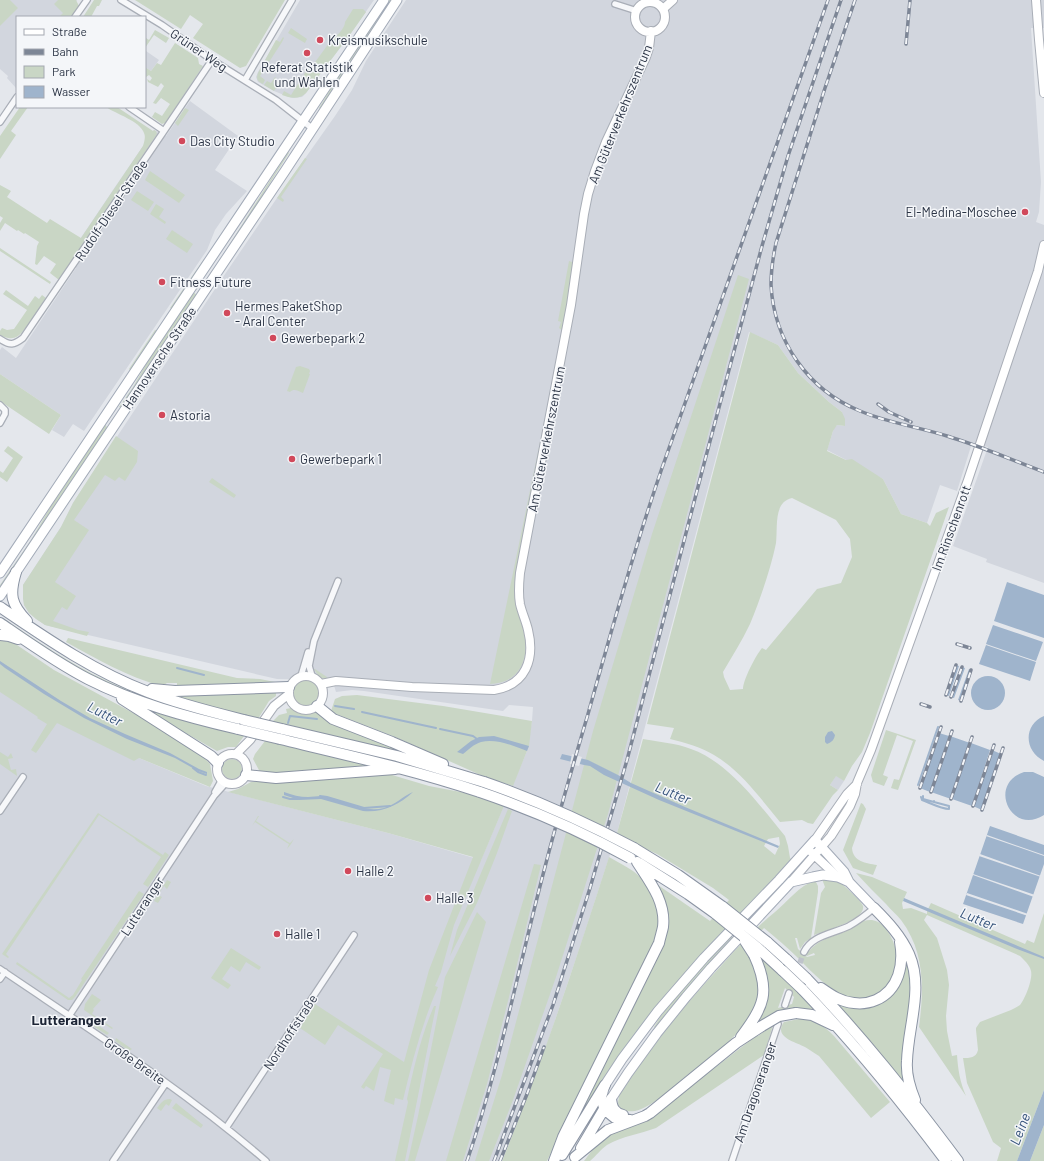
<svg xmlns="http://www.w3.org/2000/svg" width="1044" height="1161" viewBox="0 0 1044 1161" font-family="Barlow,sans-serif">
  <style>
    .built { fill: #d2d6de }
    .green { fill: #c9d6c5; fill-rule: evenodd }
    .water { fill: #9fb4cc }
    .pier { fill: #e4e7ec }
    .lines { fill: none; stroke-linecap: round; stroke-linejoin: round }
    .stream { stroke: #9fb4cc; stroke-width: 2 }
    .street-tunnel { stroke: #bfc3cb; stroke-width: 5.5; stroke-dasharray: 5.5 3; stroke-linecap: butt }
    .street-casing { stroke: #a9aeb7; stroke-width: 8 }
    .secondary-casing { stroke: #a9aeb7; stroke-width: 10 }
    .primary-casing { stroke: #a3abb8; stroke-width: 11 }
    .highway-casing { stroke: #8b94a3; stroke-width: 12 }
    .street { stroke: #f7f8fa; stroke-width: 5.5 }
    .secondary { stroke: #fff; stroke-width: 8 }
    .primary { stroke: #fff; stroke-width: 9 }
    .highway { stroke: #fff; stroke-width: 10 }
    .rail-casing { stroke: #7d8696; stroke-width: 3.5 }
    .rail { stroke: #f4f6f9; stroke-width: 2; stroke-dasharray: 6; stroke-linecap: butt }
    .highway-bridge-casing { stroke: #8b94a3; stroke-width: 12; stroke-linecap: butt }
    .highway-bridge { stroke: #fff; stroke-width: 10 }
    .poi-dot { fill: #d1495b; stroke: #f4f6f9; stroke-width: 1.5 }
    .labels { text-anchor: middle; stroke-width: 3; stroke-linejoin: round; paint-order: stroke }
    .poi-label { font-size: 13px; fill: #2b3445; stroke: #f4f6f9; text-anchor: start }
    .street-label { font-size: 13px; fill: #2b3445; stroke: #f4f6f9 }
    .water-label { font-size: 14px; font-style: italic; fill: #34527a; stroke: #f4f6f9 }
    .neighbourhood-label { font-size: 14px; font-weight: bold; fill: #1d2536; stroke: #f4f6f9 }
  </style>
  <rect width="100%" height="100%" fill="#e4e7ec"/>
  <path class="built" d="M0 0H77L66 17H17L16 88 7 78 8 76 0 69Z
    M300 0H374L349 36 306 93 302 97 293 98 289 97 274 91 258 82 256 77 258 72Z
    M406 0H1044V28H1031L1041 182 1039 212 1036 222 1044 225V583L986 562 987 559 953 546 988 447 972 443 957 491 940 485 927 523 901 514 883 479 827 450 834 428 837 425 845 426 842 412 829 402 798 373 778 345 749 332 617 833 582 941 547 1044 502 1161H0V686L139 758 206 786 388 833 481 860 527 751 532 721 533 707 509 705 503 711 364 691 352 690 336 692 332 679 328 680 277 679 45 625 29 613 24 605 23 598V585L61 527 73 503 221 280 277 198 335 116 352 90 366 61Z
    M146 51 159 60 151 71 145 67V53Z
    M190 101 238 136 215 170 247 191 226 214 215 230 207 250 84 431 73 424 64 437 52 430 61 415 0 374V350L2 347 16 358 76 268 66 260 115 187 154 130 166 136Z
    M836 775 844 781 838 790 830 785Z"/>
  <path class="green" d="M0 0H10L18 8 0 26Z
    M58 0H76L79 6 71 17H59L63 13 54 4Z
    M94 0H102L99 6H97L91 17 89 16 83 17Z
    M135 0H285L246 66 240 68 193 38 203 24 190 15 181 29Z
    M389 0H393L321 110 319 108 351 56Z
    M353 9H363L366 12 349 36 306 93C299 100 290 98 282 95L284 91 291 95 308 68 310 69 332 39H334C338 34 345 28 345 22Z
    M291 28 307 39 305 43 288 33Z
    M155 30 169 38 166 43 154 35 145 48V40L146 38 149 40Z
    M283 37 284 38 282 42 260 76 265 80 263 84C257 81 256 79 258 73L276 40 280 42Z
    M175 43 198 58 199 64 203 66 168 119 165 123 162 124 152 117 155 112 162 116 170 104 161 98 156 104 153 103 164 86 161 83 158 87 148 82 147 79 150 81 152 78 149 75 146 77 145 80V67L151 71 157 63 161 65Z
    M275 77 276 78 273 83 277 86 274 91 264 85 267 81 271 83Z
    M20 107H28L11 131 16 135 0 159V136Z
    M106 107H117L153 131 154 130 156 131 157 134 59 280 50 273 56 264 44 256 37 265 35 264 37 246 39 242 25 233 24 234 18 230 17 231 5 223 0 231V223L3 218 0 216V185L11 191 7 197 47 223 50 219 81 238 143 146C144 142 146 137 144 133 140 121 116 114 106 107Z
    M185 108 189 110 178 126 175 123Z
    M288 152 289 153C266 189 244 226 220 262L219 261Z
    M305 158 307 159 281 197 284 200 283 202 277 198Z
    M150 171 185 195 179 203 145 180Z
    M137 191 154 202 148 211 131 200Z
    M156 204 164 209 159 217 166 222 165 224 150 214Z
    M172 230 193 244 187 253 166 239Z
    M0 248 51 282 50 284 0 251Z
    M204 259H205L172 309 170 308Z
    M569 261 575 263C562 335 550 407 535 478 529 511 519 546 515 579 511 608 533 636 523 662 518 677 504 684 490 684L563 331 559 328 561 322 558 321Z
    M738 275 749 279 608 814 556 977 513 1100 489 1161H475L502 1075 593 731 652 534Z
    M6 290 28 306 35 296 39 299 42 295 46 298C40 306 25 332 18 336 12 340 6 338 0 335V331L2 328 7 330 14 329 27 310 3 294Z
    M193 292 197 295 121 408 119 407 133 387 153 352Z
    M155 330 158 331 131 371 129 369Z
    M750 332 778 345 798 373 829 402 842 412 845 419V426L837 425 833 431 827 451 846 460 852 459 883 479 901 514 927 523 930 526 936 513 949 507 870 733 862 752 852 766 844 781 836 776 830 785 838 790 833 795 813 824 808 823 802 820 780 822C760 798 741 771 714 755 701 747 686 743 670 739L674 728 647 724ZM792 498 836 520 850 539 852 557 841 583 817 589 766 650 762 648C756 655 743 680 743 689L730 690 724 677 723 672C732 656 742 641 750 624 760 600 771 568 776 543 778 528 773 502 792 498Z
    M300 366 309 369 310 371 309 374H310L303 393C298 391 294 388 290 392L287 391 296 367Z
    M0 374 61 415 49 434 0 401Z
    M105 424 108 429 1 588 0 585 31 540 51 506Z
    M116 436 138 451 137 462 125 481 119 477 115 481 105 475 74 520 89 530 55 582 76 596 67 610 62 607 53 621 78 630 89 632 87 636 45 625 36 619 29 613 24 605 23 598V585L61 527 73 503Z
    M8 446 23 457 7 482 0 477V471L3 473 13 458 4 451Z
    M212 478 236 495 234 498 209 482Z
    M3 618C37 641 69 663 105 680 132 693 161 701 189 710V712C161 703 132 695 105 683 68 666 35 642 2 620Z
    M68 638 237 678 260 679 275 682V684L177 687V683H167L162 686C127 677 97 659 66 642Z
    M0 641H4L14 643 54 670 135 714 202 755 210 764 213 781 210 787 139 758 134 761 57 723 36 753 31 750 47 724 37 718 38 717 0 692Z
    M314 669H315L327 677 328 680 319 677Z
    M292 693a14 14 0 1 1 28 0a14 14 0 1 1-28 0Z
    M276 691V696L269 701 258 719 201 704 169 695Z
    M357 695 443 706 532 721 529 746 513 786 485 777 395 737 336 714 331 711 335 699 342 696Z
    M291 708C300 711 307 715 316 710L416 757 272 722 279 715 287 713 286 709Z
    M148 709 185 721 244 736 236 747H228L217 751 147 711Z
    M886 730 916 740 898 790 891 788 894 779 899 780 913 741 897 735 883 775 888 777 884 786 873 782 871 775Z
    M643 739C659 742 676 743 691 749 729 762 760 806 785 836L788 846 790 858 792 860 704 953 668 992 627 1045 577 1121H575L662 946 655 883 710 921 729 900 713 888 657 854 639 846 617 833ZM779 837 780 844 775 855 764 846 768 839Z
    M265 741 372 766 273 774 260 772 253 759 255 754Z
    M0 752 8 757 11 753 13 758 8 759 11 770 16 769 17 776 0 764Z
    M222 769a10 10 0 1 1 20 0a10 10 0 1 1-20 0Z
    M377 775H392L429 786 471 794 504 806 454 925 441 972 435 986 438 987C422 1023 412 1062 403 1100L395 1098 394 1105 384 1101 391 1070 380 1067 374 1091 366 1086 364 1089 361 1087 383 1054 338 1025 325 1045 300 1028 315 1004 404 1062 429 970 473 857 388 833 228 792 238 789 251 782H278Z
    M861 803 863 804 866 809 852 848C853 862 866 863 877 865L873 875 853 868 843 850Z
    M508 809 512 811 497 853 477 903 450 956 457 930Z
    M98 813 163 855 165 852 169 855 148 887 143 884 161 857 137 841 134 838 99 815 6 954 9 957 8 958 2 954Z
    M258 816H259L256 821 288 842 290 843 294 839 291 844 287 849 289 844 287 843 255 822 252 826Z
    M609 857C617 862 626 866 633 871 653 886 663 913 656 937 654 944 651 951 648 957L547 1161H502C543 1061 576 960 609 857Z
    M534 864 541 865 513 981 487 1084 463 1161H446Z
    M856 873 872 877 907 892 902 903 903 909 911 908 927 914V911L931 903 1025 944 1027 940 1034 943 1044 913V1090L1017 1161H997L1001 1148 993 1142 967 1083 963 1058C970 1058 976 1058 978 1050L976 1030V1028L980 1022 1011 1010C1014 1009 1017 1007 1020 1005 1025 999 1033 979 1031 971 1030 965 1024 960 1020 956L927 915 924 920 937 938 947 970 949 985 946 1016 947 1031 952 1056 957 1055C958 1070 960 1082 966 1096L919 1027C924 989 925 952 901 920 896 914 891 910 886 904 876 894 866 884 856 873Z
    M822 879 838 881 841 883C846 888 861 900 863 906 866 920 824 931 814 935L821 893 825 887Z
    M167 880 171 882 167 889 164 886 158 895 162 897 158 903 154 901Z
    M815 880 818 886V892L811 938 805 942 800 949 797 938H795L798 949 807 957 815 955 814 953 807 956 806 955C818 939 827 939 844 932 852 928 862 919 872 920 880 921 886 928 890 935 903 958 898 985 873 996 867 999 856 1001 850 998 828 990 814 974 798 958 787 947 775 937 764 928L744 950C789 1005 724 1046 685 1077 673 1087 651 1108 635 1111 627 1112 620 1111 618 1103L619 1095 622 1090C652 1046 684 1005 721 966 738 947 755 928 775 912 789 900 798 887 815 880Z
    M139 891 144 894 75 997 72 1000H68L16 964 17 962 69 998 73 995 82 980 81 979Z
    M477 912 486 922 415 1161H408L418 1116 445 977Z
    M731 936 734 939C707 968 680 996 656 1028L654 1027C674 993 704 965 731 936Z
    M231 948 261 967 259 970 246 962 240 972 231 966 222 979 231 985 228 989 211 978Z
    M905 953 908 961 911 987 907 1086 872 1043 836 1003 882 1000Z
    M763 959 800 994 816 1011 802 1008 791 1009 752 1029 756 1023 761 960ZM785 988 794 997 792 1004 778 1008Z
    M92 994 101 1000 93 1009 94 1010 92 1014 113 1028 112 1029 84 1010 85 1004Z
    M434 1006H436L405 1161H395L408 1102 407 1099C414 1067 421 1036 434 1006Z
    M798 1017C815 1019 823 1025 834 1036L890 1102 871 1118 819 1056C814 1053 810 1050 805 1047 795 1042 773 1037 784 1022L799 1019Z
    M89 1019 109 1033 107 1035 87 1022Z
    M773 1025 764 1055 656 1128C640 1134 622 1136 607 1145 601 1149 596 1156 590 1161H584L593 1149 609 1135 677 1097 756 1036H758Z
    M116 1038 132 1049 129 1051 115 1041Z
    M170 1099 172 1100 169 1106 166 1104 161 1111 157 1108C161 1103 163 1099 170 1099Z
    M176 1103 203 1125 201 1128 172 1108Z
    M1044 1125V1161H1030Z"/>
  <path class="water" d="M1007 582 1044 595V638L994 621Z
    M993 625 1043 642 1036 661 986 644Z
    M986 645 1036 662 1030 681 979 664Z
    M0 661 61 701 90 718 125 734 170 753 199 769 207 772V774L198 771 175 758 127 739 84 718 44 694 5 668 0 664Z
    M956 665 959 666 949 696 946 695Z
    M962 667 965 668 954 698 951 697Z
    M969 669 971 670 961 701 958 700Z
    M971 693a17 17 0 1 1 34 0a17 17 0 1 1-34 0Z
    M1044 716V761C1024 751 1023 725 1044 716Z
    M832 731 835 735C834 740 832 742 827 744L825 742V737L828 732Z
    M939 733 949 736 930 792 920 788Z
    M494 736 529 746 527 751C514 746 496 738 481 742 474 744 468 750 463 754L457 752 471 741 479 737Z
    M950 736 970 743 951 799 931 792Z
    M971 743 990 750 972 806 952 799Z
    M992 750 1001 754 982 810 973 806Z
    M562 754 588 760 618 775 631 783 685 807 767 841 779 846 778 848 659 800 604 775 590 766 584 765 560 759Z
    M1024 772H1033L1044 777V815C1011 836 987 784 1024 772Z
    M284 792C292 795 300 797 308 797 312 797 317 796 321 796 342 798 362 814 384 808 395 805 403 796 413 792 399 805 382 813 363 811L321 799 299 800 284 795Z
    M990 826 1044 845V864L1023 924 963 904Z
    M904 898 1044 957V959L1017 949 903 901Z
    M1044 1090V1125L1030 1161H1017Z"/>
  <path class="pier" d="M572 754 582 757 579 766 570 764Z
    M987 835 1044 855V856L986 836Z
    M980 854 1041 876V877L979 856Z
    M973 874 1035 895 1034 897 973 875Z
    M967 893 1028 914V916L966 895Z"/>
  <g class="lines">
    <path class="stream" d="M177 668 204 675
      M335 706 354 709
      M362 712 436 728
      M288 723 290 716 317 719
      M440 729 473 736 477 739
      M193 768 198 772 206 775
      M918 785 938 727
      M320 796 327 797 364 808 390 806
      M923 796V799L934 802
      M283 797 290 799H298
      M921 797 922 800C930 803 942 809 949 809V806L934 802V801"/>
    <path class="street-tunnel" d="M797 971 804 952"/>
    <defs>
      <path id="street" d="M121 0 162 25 212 60 276 100 313 129
        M615 4 637 11
        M75 17 87 0
        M245 80 292 0
        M129 107 164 131
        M0 122 17 97
        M0 339C10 346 14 345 23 338L164 131 212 60
        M0 405 5 410V414L0 423
        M301 676 308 652
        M312 676 309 666 314 641 338 581
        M215 792 220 783 221 778
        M0 811 23 777
        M804 952C812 935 833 934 849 926 858 921 866 915 874 908
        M0 969C90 1030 183 1089 266 1161
        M0 979 5 972
        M785 1005 789 993
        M69 1016 214 796 224 785 227 783
        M226 1128 354 935
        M113 1161 166 1083
        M732 1161 778 1024"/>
      <path id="secondary" d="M1036 0 1039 40 1044 93
        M635 17a15 15 0 1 1 30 0a15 15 0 1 1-30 0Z
        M663 9 673 0
        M289 693a17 17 0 1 1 34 0a17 17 0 1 1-34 0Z
        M321 684 336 681 412 687 494 690C526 685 535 659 528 630 526 621 522 613 520 604 518 593 519 583 520 573L571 305 584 214 588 194 595 171 606 142 646 57 649 48 651 31
        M236 754 250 740 274 706 289 694
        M217 769a15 15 0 1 1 30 0a15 15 0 1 1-30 0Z
        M815 840 847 794 857 784
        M812 853 838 877
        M791 882 831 836 850 806 855 794 857 783 871 750 968 480 1038 271 1044 245"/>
      <path id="primary" d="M0 573 384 0
        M0 596 285 171 397 0
        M607 1105 628 1073 657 1033 686 997 711 968 791 882 813 877 823 875 838 877 849 882
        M604 1109 601 1099 605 1085 622 1059 658 1011 704 958 779 880 815 840 844 872 849 882 874 908"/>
      <path id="highway" d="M16 572C9 595 11 604 27 621
        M0 607C47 639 95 672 148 692 179 704 212 712 244 720
        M0 623C29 643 57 663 88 679 135 703 187 717 238 729
        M0 635 9 636 18 639
        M152 689 175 691 289 687
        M122 699 211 756 218 763
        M317 706 333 719 392 742 443 764
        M282 729 397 756 484 782
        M280 739C347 755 414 770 480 792
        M246 775 276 778 395 769
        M634 848 678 875 723 907
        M639 863 688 894 716 914
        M874 908C888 922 901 936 909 954 924 988 908 1026 907 1061 906 1073 910 1088 915 1100
        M767 942 787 960
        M759 949 783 971
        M806 978C862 1036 910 1097 958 1161
        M821 988C831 995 841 1002 854 1003 861 1004 869 1003 876 1000 899 990 904 964 900 942
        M802 989C854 1043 901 1101 946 1161
        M796 1013 812 1015 833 1025
        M741 1037C764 1006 771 992 754 955
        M611 1099C612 1107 614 1113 623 1115
        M581 1148 604 1109 615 1118 630 1120
        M562 1155 605 1085
        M575 1157 608 1130 645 1116 650 1113 720 1056 736 1043 762 1026
        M554 1161 563 1137 659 943C660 938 662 932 663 927 666 902 650 882 637 862"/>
    </defs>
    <use href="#street" class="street-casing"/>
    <use href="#secondary" class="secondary-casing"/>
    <use href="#primary" class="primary-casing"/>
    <use href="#highway" class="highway-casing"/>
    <use href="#street" class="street"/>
    <use href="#secondary" class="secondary"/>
    <use href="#primary" class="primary"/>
    <use href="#highway" class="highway"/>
    <defs>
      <path id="rail" d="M855 0 825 88 776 243C773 257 771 270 771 285 774 341 808 390 860 411 888 423 919 427 947 436 980 446 1012 460 1044 472
        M906 44 910 0
        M878 404 889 412 911 422
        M957 644 970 648
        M946 695 956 665
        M951 697 962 667
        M961 701 971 670
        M921 704 930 707
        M920 788 941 727
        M931 792 952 731
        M951 799 972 737
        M973 806 994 745
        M982 810 1003 748
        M467 1161C500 1065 519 965 545 867 558 816 573 765 588 714 611 632 634 550 662 468L828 0
        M494 1161 553 1005 590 888 627 760 705 460 762 246 788 156 841 0
        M500 1161 527 1094 544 1047"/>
    </defs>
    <use href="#rail" class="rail-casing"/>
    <use href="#rail" class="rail"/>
    <defs>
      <path id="highway-bridge" d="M244 720 282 729
        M238 729 280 739
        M484 782C536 800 585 822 634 848
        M480 792C533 810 581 831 630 858
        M723 907 767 942
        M716 914 759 949
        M745 941 754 955
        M787 960 806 978
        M783 971 802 989
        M762 1026 779 1016 796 1013"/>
    </defs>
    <use href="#highway-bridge" class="highway-bridge-casing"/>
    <use href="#highway-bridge" class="highway-bridge"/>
  </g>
  <g class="poi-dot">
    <circle cx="320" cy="40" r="4"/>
    <circle cx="307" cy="53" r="4"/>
    <circle cx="182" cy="141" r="4"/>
    <circle cx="1025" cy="212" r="4"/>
    <circle cx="162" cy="282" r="4"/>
    <circle cx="227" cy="313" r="4"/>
    <circle cx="273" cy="338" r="4"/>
    <circle cx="162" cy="415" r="4"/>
    <circle cx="292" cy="459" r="4"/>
    <circle cx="348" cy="871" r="4"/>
    <circle cx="428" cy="898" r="4"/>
    <circle cx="277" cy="934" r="4"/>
  </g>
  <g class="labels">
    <g class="poi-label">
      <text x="328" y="45">Kreismusikschule</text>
      <text x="307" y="72" text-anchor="middle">Referat Statistik<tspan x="307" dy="15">und Wahlen</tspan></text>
      <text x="190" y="146">Das City Studio</text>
      <text x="1017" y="217" text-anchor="end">El-Medina-Moschee</text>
      <text x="170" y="287">Fitness Future</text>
      <text x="235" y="311">Hermes PaketShop<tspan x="235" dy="15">- Aral Center</tspan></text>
      <text x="281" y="343">Gewerbepark 2</text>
      <text x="170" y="420">Astoria</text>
      <text x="300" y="464">Gewerbepark 1</text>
      <text x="356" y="876">Halle 2</text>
      <text x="436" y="903">Halle 3</text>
      <text x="285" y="939">Halle 1</text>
    </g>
    <g class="street-label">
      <text transform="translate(199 50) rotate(34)" y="5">Grüner Weg</text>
      <text transform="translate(620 114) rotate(-68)" y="5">Am Güterverkehrszentrum</text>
      <text transform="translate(111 210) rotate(-56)" y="5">Rudolf-Diesel-Straße</text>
      <text transform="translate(159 358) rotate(-56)" y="5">Hannoversche Straße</text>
      <text transform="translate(546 439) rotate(-79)" y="5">Am Güterverkehrszentrum</text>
      <text transform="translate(951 528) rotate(-70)" y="5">Im Rinschenrott</text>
      <text transform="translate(142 906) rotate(-57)" y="5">Lutteranger</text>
      <text transform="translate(290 1032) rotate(-57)" y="5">Nordhoffstraße</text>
      <text transform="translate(135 1061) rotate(35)" y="5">Große Breite</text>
      <text transform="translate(755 1092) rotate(-71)" y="5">Am Dragoneranger</text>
    </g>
    <g class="water-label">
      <text transform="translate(105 714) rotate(27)" y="5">Lutter</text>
      <text transform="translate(673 793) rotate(23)" y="5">Lutter</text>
      <text transform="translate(978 919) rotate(23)" y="5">Lutter</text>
      <text transform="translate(1020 1129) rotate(-69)" y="5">Leine</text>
    </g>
    <g class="neighbourhood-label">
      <text x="69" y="1025">Lutteranger</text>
    </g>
  </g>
  <rect x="16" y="16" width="130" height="92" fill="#f4f6f9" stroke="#a4a8b1"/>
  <rect x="24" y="29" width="20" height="6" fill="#ffffff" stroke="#a4a8b1"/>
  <text x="52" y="36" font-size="12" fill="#2b3445">Straße</text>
  <rect x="24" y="49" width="20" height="6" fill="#7d8696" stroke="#a4a8b1"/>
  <text x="52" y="56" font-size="12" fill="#2b3445">Bahn</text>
  <rect x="24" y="66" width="20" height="12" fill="#c9d6c5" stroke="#a4a8b1"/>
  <text x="52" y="76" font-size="12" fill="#2b3445">Park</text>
  <rect x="24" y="86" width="20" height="12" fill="#9fb4cc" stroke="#a4a8b1"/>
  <text x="52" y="96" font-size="12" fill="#2b3445">Wasser</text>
</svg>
